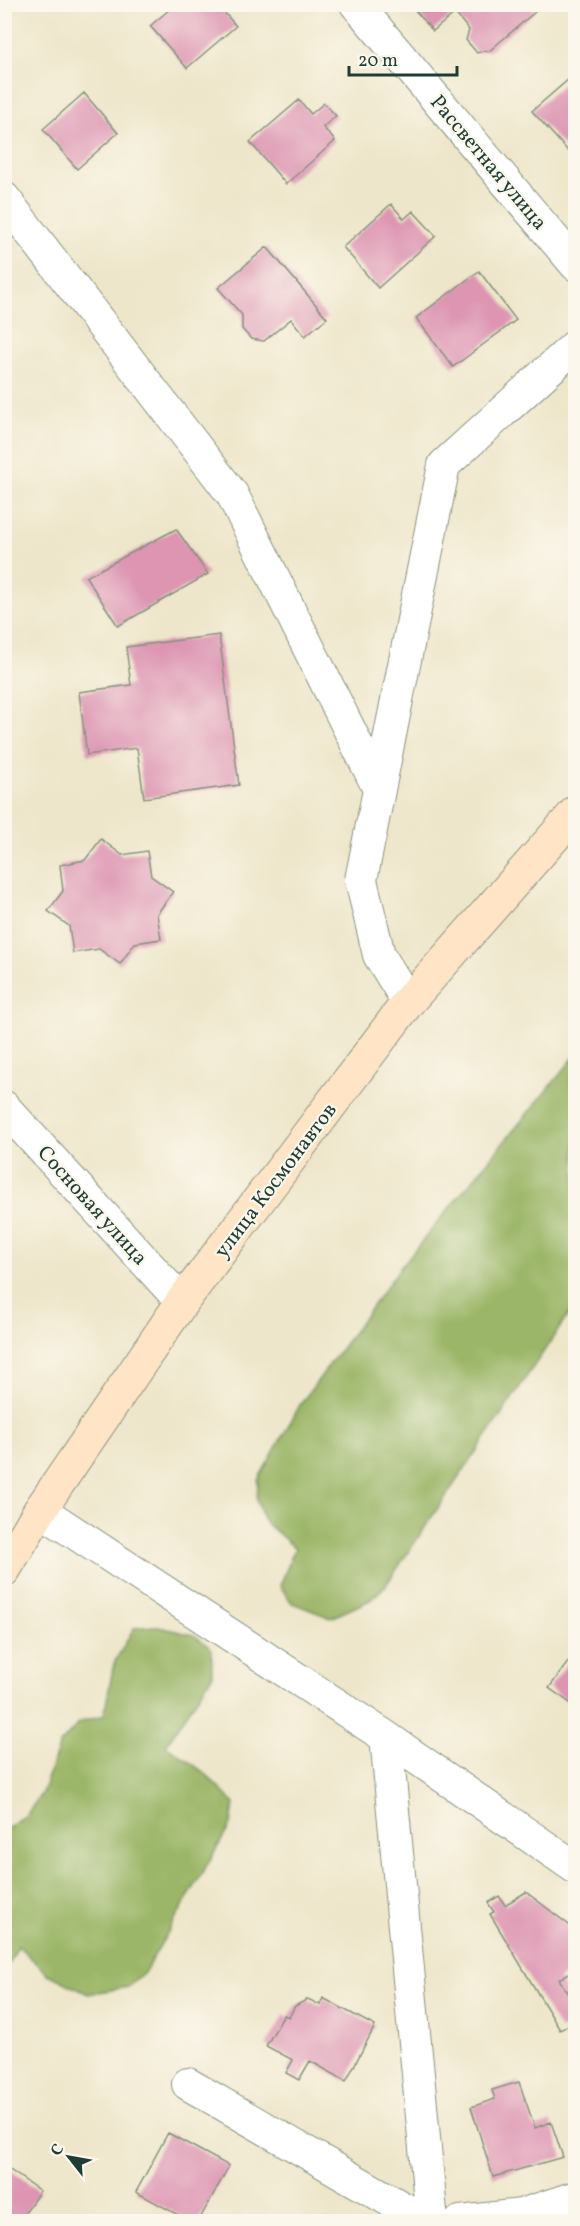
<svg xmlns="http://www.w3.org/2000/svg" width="580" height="2226" viewBox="0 0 580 2226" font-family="Vollkorn,serif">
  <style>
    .forest { fill: #9bb667; stroke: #5d7a4e; stroke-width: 1.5 }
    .building { fill: #dd95b2 }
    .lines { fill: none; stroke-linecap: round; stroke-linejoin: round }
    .minor-casing { stroke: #86927f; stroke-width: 34 }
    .secondary-casing { stroke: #86927f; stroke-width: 35 }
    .minor { stroke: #fff; stroke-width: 32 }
    .secondary { stroke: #ffe4c6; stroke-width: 33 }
    .labels { text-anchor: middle; stroke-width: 4.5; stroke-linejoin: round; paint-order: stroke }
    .street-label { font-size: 21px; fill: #1f3d34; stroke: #fbf7ec }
  </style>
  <rect width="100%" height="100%" fill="#fbf7ec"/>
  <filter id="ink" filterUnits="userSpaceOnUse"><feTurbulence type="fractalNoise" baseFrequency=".0167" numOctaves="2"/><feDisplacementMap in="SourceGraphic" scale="12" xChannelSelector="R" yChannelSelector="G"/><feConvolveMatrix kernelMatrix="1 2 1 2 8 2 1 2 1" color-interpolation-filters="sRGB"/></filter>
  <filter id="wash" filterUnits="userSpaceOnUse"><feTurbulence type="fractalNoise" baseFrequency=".008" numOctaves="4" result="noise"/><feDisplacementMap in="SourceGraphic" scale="24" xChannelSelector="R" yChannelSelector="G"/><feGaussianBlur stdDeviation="1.35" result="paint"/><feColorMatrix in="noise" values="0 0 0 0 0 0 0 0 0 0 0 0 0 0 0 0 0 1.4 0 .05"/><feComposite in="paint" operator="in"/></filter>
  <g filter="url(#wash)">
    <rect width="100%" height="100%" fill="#eee6ca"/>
    <path class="forest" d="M575 1056V1305L386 1585 370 1600 331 1618 292 1603 280 1586 295 1548 264 1521 257 1501 258 1480 300 1405 400 1268Z
      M154 1626 194 1635 212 1649V1676L166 1745 205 1773 234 1804 231 1824 144 1973 128 1987 88 1994 48 1974 18 1946 5 1972V1830L25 1817 42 1793 60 1744 79 1723 104 1715 114 1663 134 1628Z"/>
    <g id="blocks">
      <path class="building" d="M176 4H229L222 10 236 26 187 68 150 26Z
        M419 4H530L536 11 488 52 486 50 477 53 466 40 469 30 455 13 433 31 414 9Z
        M576 73V145L568 151 532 111Z
        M84 93 118 133 77 169 43 129Z
        M299 100 311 114 324 103 336 116 323 127 335 141 286 184 250 142Z
        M391 204 404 219 413 211 436 236 378 288 343 247Z
        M267 247 327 318 305 336 291 319 264 341 251 339 242 329V315L218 288Z
        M479 271 516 320 453 367 416 318Z
        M176 529 208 574 118 626 86 577Z
        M219 635 239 785 144 798 137 748 87 755 79 692 131 685 126 647Z
        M101 839 122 855 147 851 151 876 173 892 157 914 161 939 135 943 120 964 99 949 73 953 69 926 48 911 63 891 60 865 85 860Z
        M576 1651V1707L549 1688Z
        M526 1892 573 1928 576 1932V1969L559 1979 576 2007V2021L560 2030 490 1914 494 1912 488 1903 499 1896 505 1905Z
        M323 1998 375 2026 346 2081 310 2061 299 2080 286 2073 293 2060 266 2046 284 2015 289 2017 295 2006 308 1999 320 2005Z
        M519 2082 535 2128 551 2122 563 2157 493 2177 471 2107 495 2099 492 2090Z
        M168 2133 229 2166 198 2222H191L136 2192Z
        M4 2166 40 2191 18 2222H4Z"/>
    </g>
  </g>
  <g filter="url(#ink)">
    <use href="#blocks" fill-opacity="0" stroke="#86927f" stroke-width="1.5"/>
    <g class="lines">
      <defs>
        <path id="minor" d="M356 4 576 265
          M4 198 232 494 379 789
          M408 1002 379 955 361 880 444 465 576 345
          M4 1107 182 1302
          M40 1510 386 1737 576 1868
          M386 1737 432 2222
          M188 2084 427 2222
          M460 2222 521 2215 576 2197"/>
        <path id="secondary" d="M4 1570 40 1510 182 1302 408 1002 576 812"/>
      </defs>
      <use href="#minor" class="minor-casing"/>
      <use href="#secondary" class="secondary-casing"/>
      <use href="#minor" class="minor"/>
      <use href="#secondary" class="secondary"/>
    </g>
  </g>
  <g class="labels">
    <g class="street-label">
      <text transform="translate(489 162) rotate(50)" y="7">Рассветная улица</text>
      <text transform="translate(275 1180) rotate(-53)" y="7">улица Космонавтов</text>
      <text transform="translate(93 1205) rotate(48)" y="7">Сосновая улица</text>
    </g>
  </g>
  <rect width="580" height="2226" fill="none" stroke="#fbf7ec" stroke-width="24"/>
  <g transform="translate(69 2157) rotate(301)" stroke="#fbf7ec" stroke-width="4.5" paint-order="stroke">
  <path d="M0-4.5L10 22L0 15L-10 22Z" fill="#1f3d34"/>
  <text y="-9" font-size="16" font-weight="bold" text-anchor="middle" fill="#1f3d34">С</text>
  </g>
  <path d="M349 66v9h108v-9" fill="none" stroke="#1f3d34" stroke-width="3"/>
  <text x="358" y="66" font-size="18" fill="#1f3d34" stroke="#fbf7ec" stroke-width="4.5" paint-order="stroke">20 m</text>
</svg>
